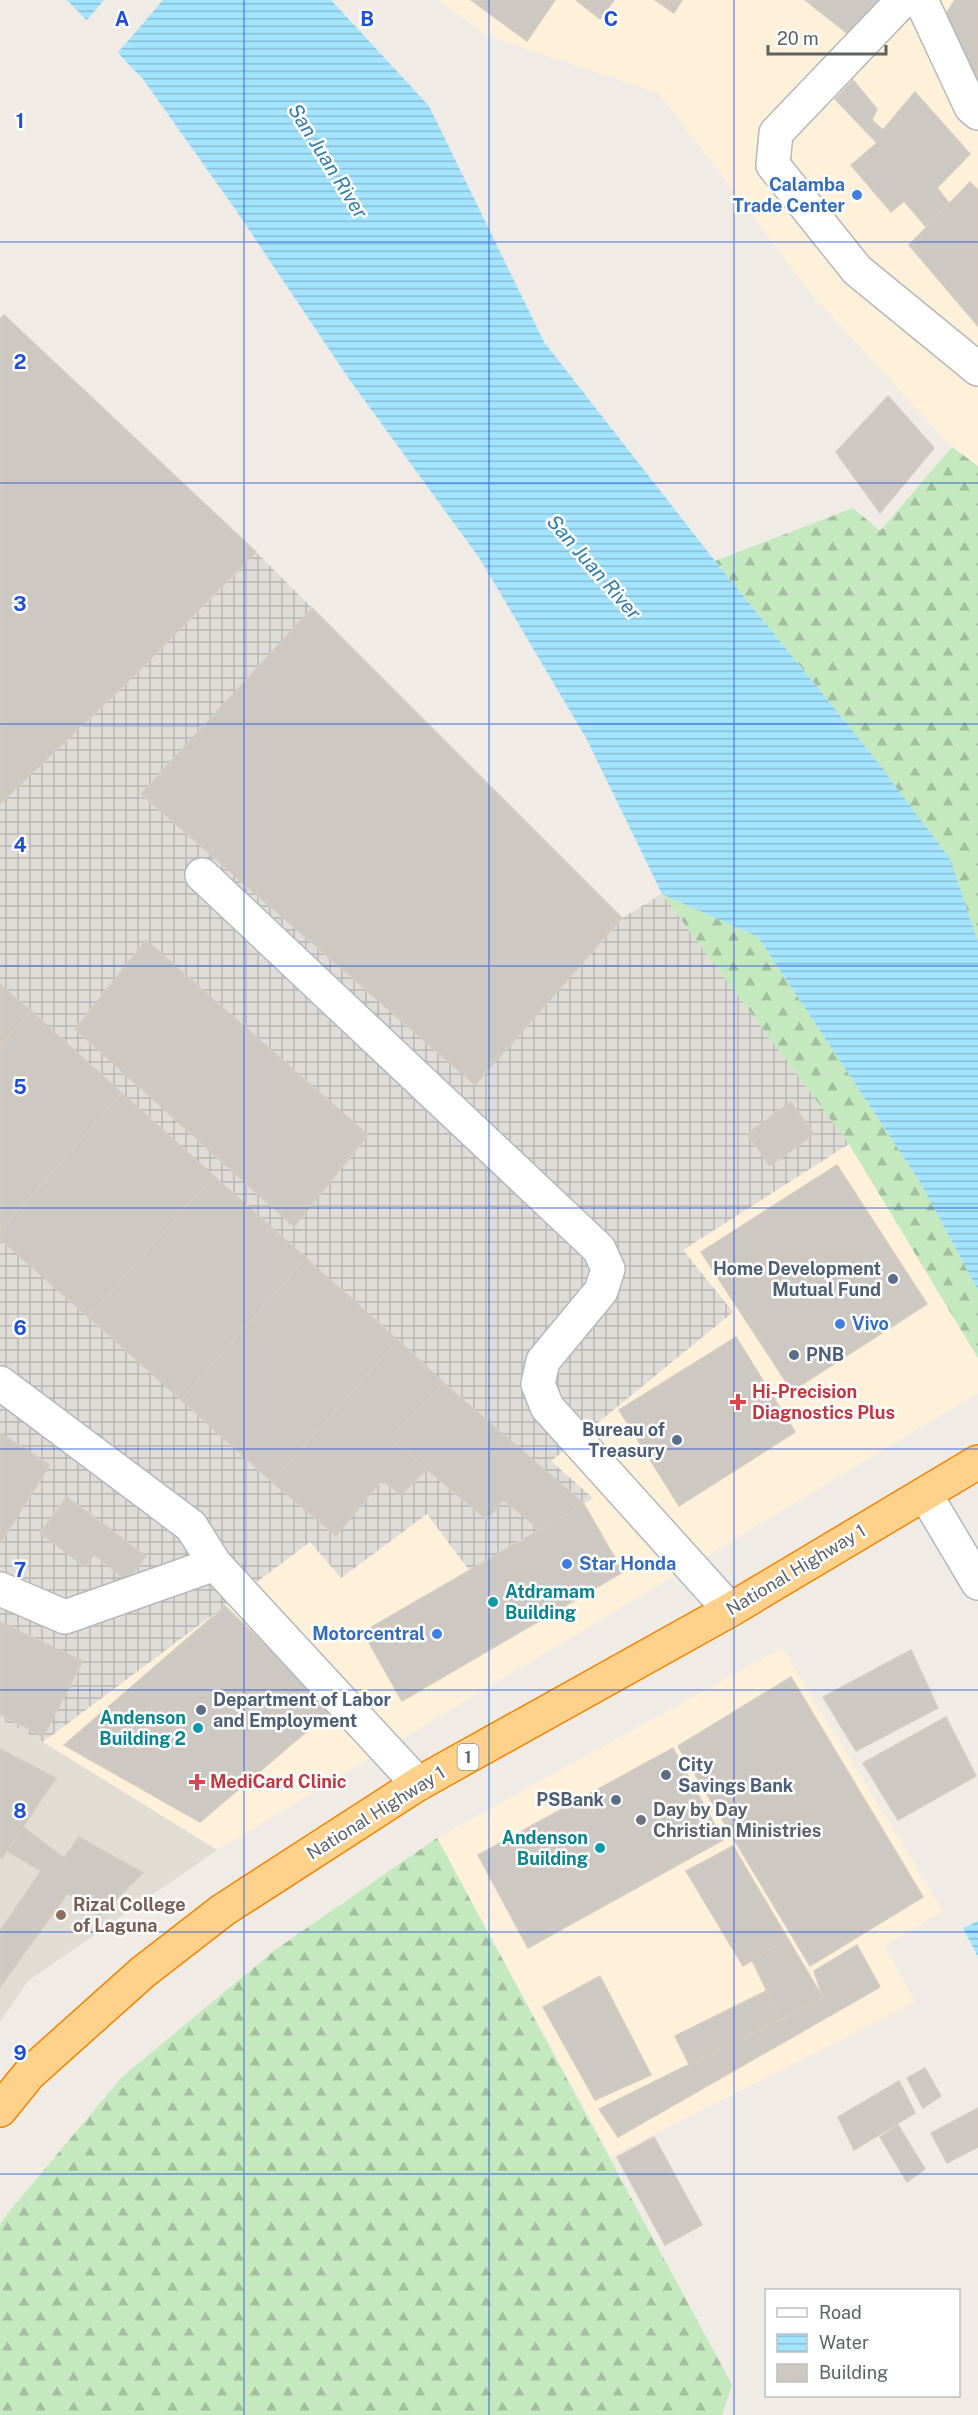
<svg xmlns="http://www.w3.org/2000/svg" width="978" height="2415" viewBox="0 0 978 2415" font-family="'Public Sans',sans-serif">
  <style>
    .commercial { fill: #fff1d9 }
    .industrial { fill: url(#industrial-grid) }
    .education { fill: #e2ddd4 }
    .forest { fill: url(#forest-firs) }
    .water { fill: url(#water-rules) }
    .pier { fill: #f0ebe4 }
    .building { fill: #cec8c3; stroke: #d5ccc1; stroke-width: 1.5 }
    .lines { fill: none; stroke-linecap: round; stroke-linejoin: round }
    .minor-casing { stroke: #b4b8bc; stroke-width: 36 }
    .highway-casing { stroke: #f38500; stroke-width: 36 }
    .minor { stroke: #fff; stroke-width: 33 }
    .highway { stroke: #ffd18b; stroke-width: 33 }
    .grid { fill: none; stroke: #1d4ed8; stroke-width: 1.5; stroke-opacity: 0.55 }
    .shop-dot { fill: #3f7fe0; stroke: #fff; stroke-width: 2 }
    .service-dot { fill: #5c6f8a; stroke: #fff; stroke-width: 2 }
    .health-dot { fill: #e0444e; stroke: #fff; stroke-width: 2 }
    .culture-dot { fill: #0f9aa8; stroke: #fff; stroke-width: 2 }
    .worship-dot { fill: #6b7280; stroke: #fff; stroke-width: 2 }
    .education-dot { fill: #8d6e63; stroke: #fff; stroke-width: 2 }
    .labels { text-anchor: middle; stroke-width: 5; stroke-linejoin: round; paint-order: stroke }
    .shield { fill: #fff; stroke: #8d9094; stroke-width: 1.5 }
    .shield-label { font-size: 16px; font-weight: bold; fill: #5c6166 }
    .shop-label { font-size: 18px; font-weight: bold; fill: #366cbe; stroke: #fff; text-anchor: end }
    .service-label { font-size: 18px; font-weight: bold; fill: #4e5e75; stroke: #fff; text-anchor: end }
    .health-label { font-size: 18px; font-weight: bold; fill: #be3a42; stroke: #fff; text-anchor: start }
    .street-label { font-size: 18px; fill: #5c6166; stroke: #fff }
    .culture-label { font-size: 18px; font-weight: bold; fill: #0d838f; stroke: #fff; text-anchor: end }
    .worship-label { font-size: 18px; font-weight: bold; fill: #5b616d; stroke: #fff; text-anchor: start }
    .education-label { font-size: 18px; font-weight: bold; fill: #785e54; stroke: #fff; text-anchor: start }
    .water-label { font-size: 20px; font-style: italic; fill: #337ca8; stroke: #fff }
    .grid-label { font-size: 20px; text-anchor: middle; font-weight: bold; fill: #1d4ed8; stroke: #fff; stroke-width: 5; stroke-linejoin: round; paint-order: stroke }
  </style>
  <defs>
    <pattern id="industrial-grid" width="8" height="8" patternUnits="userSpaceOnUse" patternTransform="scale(1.5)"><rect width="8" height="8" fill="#e0ddd8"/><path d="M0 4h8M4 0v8" fill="none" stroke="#b9b7b3"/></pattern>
    <pattern id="forest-firs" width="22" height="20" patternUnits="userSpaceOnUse" patternTransform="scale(1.5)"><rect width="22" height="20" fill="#c4e9be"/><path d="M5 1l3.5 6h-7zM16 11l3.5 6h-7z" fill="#a2c09e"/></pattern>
    <pattern id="water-rules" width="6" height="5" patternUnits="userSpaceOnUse" patternTransform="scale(1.5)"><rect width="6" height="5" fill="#a4e4ff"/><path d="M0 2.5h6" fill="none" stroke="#89bcd2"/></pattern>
  </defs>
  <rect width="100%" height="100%" fill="#f0ebe4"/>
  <path class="commercial" d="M439 0H978V466L952 447 814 297 659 93 488 36Z
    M849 1144 978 1358V1393L217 1850 43 1742 310 1542 341 1578 427 1514 469 1570 593 1499 551 1462 733 1312 683 1250Z
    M782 1648 943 1911 884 1946 915 2002 611 2156 437 1838Z"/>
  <path class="industrial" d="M4 315 256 552 622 918 662 894 849 1144 683 1250 733 1312 551 1461 593 1498 469 1570 427 1514 341 1578 310 1542 43 1742 0 1719V319Z"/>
  <path class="education" d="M0 1719 43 1742 217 1850 28 1981 0 2022Z"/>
  <path class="forest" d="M952 447 978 466V942L949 859 869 751 715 561 853 508 880 531Z
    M662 894 758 937 920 1182 978 1290V1358L849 1144Z
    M437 1838 732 2385 722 2415H0V2225L7 2214 122 2077 275 1950Z"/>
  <path class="water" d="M67 0H331L429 106 544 342 715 561 869 751 950 859 978 942V1290L920 1182 758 937 662 894 586 738 480 559 349 379 235 209 143 79Z
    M978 1921V1957L963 1928Z"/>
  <path class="pier" d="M104 0H163L116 55 85 22Z"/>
  <path class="building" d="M471 0H555L527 41Z
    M576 0H614L600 19Z
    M655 0H682L674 13Z
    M805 0H889L857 41Z
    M955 0H978V92L936 29Z
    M853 80 877 109 872 120 883 130 915 92 970 154 937 188 949 203 926 227 904 201 891 212 851 165 877 143 835 99Z
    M970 182 978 190V326L909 245Z
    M4 315 256 552 139 671 0 804V319Z
    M888 396 934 448 880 513 836 452Z
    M312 608 622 918 475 1085 141 794Z
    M146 940 368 1135 294 1227 75 1029Z
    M0 984 31 1011 0 1046Z
    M31 1011 122 1093 0 1231V1046Z
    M122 1093 214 1176 88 1317 0 1239V1231Z
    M791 1102 814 1134 770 1166 747 1134Z
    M837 1165 927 1304 792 1391 701 1252Z
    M214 1176 306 1258 181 1400 88 1317Z
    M306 1258 398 1340 272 1482 181 1400Z
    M736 1337 795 1432 679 1506 619 1410Z
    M398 1340 444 1383 389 1438 427 1469 401 1495 382 1480 336 1536 272 1482Z
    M444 1383 584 1504 540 1530 503 1500 487 1520 389 1438Z
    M0 1433 50 1465 0 1544Z
    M67 1497 146 1556 127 1581 94 1555 85 1567 40 1533Z
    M584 1504 623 1572 402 1701 363 1632Z
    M225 1606 332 1710 200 1822 64 1745Z
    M0 1622 83 1661 43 1737 0 1714Z
    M911 1650 938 1708 856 1751 823 1697Z
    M791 1677 923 1897 810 1966 678 1746Z
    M946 1717 976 1776 898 1820 863 1763Z
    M673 1748 723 1840 528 1948 478 1855Z
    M0 1749 56 1778 2 1858 0 1857Z
    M23 1827 64 1858 79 1837 143 1873 99 1916 68 1893 0 1987V1931L41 1871 7 1851Z
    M733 1846 788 1939 743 1966 686 1871Z
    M788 1939 823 1998 780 2019 752 1960Z
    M857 1945 880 1987 618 2137 599 2109 823 1998 814 1971Z
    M600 1976 651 2075 595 2100 543 2007Z
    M766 1991 780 2019 689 2064 675 2036Z
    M925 2068 941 2096 923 2108 907 2078Z
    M899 2081 915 2113 854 2150 838 2117Z
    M978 2108V2147L947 2163 931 2133Z
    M898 2125 925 2169 907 2182 880 2137Z
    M654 2137 702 2225 665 2245 617 2157Z"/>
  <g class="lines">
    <defs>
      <path id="minor" d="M903 0 776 133 773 165 857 270 978 369
        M921 0 971 107 978 113
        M202 875 599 1249 608 1269 601 1291 543 1361 538 1384 547 1407 730 1610
        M0 1383 191 1526 215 1564 418 1784
        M925 1494 978 1583
        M0 1589 65 1617 215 1564"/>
      <path id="highway" d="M0 2110 29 2074 143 1972 223 1910 418 1784 730 1610 978 1462"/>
    </defs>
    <use href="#minor" class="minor-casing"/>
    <use href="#highway" class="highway-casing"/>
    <use href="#minor" class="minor"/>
    <use href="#highway" class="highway"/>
  </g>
  <path class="grid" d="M244 0V2415M489 0V2415M734 0V2415M0 242H978M0 483H978M0 724H978M0 966H978M0 1208H978M0 1449H978M0 1690H978M0 1932H978M0 2174H978"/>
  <g class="shop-dot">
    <circle cx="857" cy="195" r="6"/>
    <circle cx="840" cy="1324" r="6"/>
    <circle cx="567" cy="1564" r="6"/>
    <circle cx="437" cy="1634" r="6"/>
  </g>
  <g class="service-dot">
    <circle cx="893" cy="1279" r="6"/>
    <circle cx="794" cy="1355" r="6"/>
    <circle cx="677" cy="1440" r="6"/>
    <circle cx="201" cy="1710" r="6"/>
    <circle cx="666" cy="1775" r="6"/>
    <circle cx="616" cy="1800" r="6"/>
  </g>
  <g class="health-dot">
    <path d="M735 1393h6v6h6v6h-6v6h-6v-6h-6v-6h6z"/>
    <path d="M194 1773h6v6h6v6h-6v6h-6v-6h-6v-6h6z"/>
  </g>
  <g class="culture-dot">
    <circle cx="493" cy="1602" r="6"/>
    <circle cx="198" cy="1728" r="6"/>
    <circle cx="600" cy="1848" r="6"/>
  </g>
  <circle class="worship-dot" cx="641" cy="1820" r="6"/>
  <circle class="education-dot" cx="61" cy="1915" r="6"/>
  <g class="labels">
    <rect class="shield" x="457.5" y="1744" width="21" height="26" rx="4.5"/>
    <g class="shield-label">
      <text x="468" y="1763">1</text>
    </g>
    <g class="shop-label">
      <text x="845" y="191">Calamba<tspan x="845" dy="21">Trade Center</tspan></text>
      <text x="852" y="1330" text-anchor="start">Vivo</text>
      <text x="579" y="1570" text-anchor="start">Star Honda</text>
      <text x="425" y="1640">Motorcentral</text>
    </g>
    <g class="service-label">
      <text x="881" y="1275">Home Development<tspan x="881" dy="21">Mutual Fund</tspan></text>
      <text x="806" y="1361" text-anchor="start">PNB</text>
      <text x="665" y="1436">Bureau of<tspan x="665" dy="21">Treasury</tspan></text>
      <text x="213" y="1706" text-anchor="start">Department of Labor<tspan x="213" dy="21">and Employment</tspan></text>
      <text x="678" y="1771" text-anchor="start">City<tspan x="678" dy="21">Savings Bank</tspan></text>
      <text x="604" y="1806">PSBank</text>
    </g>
    <g class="health-label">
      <text x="752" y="1398">Hi-Precision<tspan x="752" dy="21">Diagnostics Plus</tspan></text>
      <text x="210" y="1788">MediCard Clinic</text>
    </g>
    <g class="street-label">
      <text transform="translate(796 1570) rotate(-31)" y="6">National Highway 1</text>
      <text transform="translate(376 1813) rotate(-32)" y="6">National Highway 1</text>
    </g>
    <g class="culture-label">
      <text x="505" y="1598" text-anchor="start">Atdramam<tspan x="505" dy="21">Building</tspan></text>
      <text x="186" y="1724">Andenson<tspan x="186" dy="21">Building 2</tspan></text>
      <text x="588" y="1844">Andenson<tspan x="588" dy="21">Building</tspan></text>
    </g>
    <g class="worship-label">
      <text x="653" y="1816">Day by Day<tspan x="653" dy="21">Christian Ministries</tspan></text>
    </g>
    <g class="education-label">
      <text x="73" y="1911">Rizal College<tspan x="73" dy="21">of Laguna</tspan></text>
    </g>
    <g class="water-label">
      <text transform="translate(328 161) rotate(58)" y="7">San Juan River</text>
      <text transform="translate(594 567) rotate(49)" y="7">San Juan River</text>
    </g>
  </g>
  <g class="grid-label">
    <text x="122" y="26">A</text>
    <text x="367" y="26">B</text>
    <text x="611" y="26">C</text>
    <text x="20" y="128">1</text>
    <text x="20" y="369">2</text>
    <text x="20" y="611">3</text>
    <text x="20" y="852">4</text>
    <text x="20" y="1094">5</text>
    <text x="20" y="1335">6</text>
    <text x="20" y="1577">7</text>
    <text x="20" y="1818">8</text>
    <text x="20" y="2060">9</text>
  </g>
  <rect x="765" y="2289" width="195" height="108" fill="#ffffff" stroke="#bec0c2" stroke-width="1.5"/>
  <rect x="777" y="2308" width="30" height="9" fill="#ffffff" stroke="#bec0c2" stroke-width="1.5"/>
  <text x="819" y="2319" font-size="18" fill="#5c6166">Road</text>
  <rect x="777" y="2334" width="30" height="18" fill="url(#water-rules)" stroke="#bec0c2" stroke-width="1.5"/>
  <text x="819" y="2349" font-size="18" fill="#5c6166">Water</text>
  <rect x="777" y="2364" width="30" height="18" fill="#cec8c3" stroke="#bec0c2" stroke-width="1.5"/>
  <text x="819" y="2379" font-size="18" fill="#5c6166">Building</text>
  <path d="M768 45v9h118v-9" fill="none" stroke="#5c6166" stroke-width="3"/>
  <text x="777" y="45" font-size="18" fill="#5c6166" stroke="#ffffff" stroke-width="4.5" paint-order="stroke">20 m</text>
</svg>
